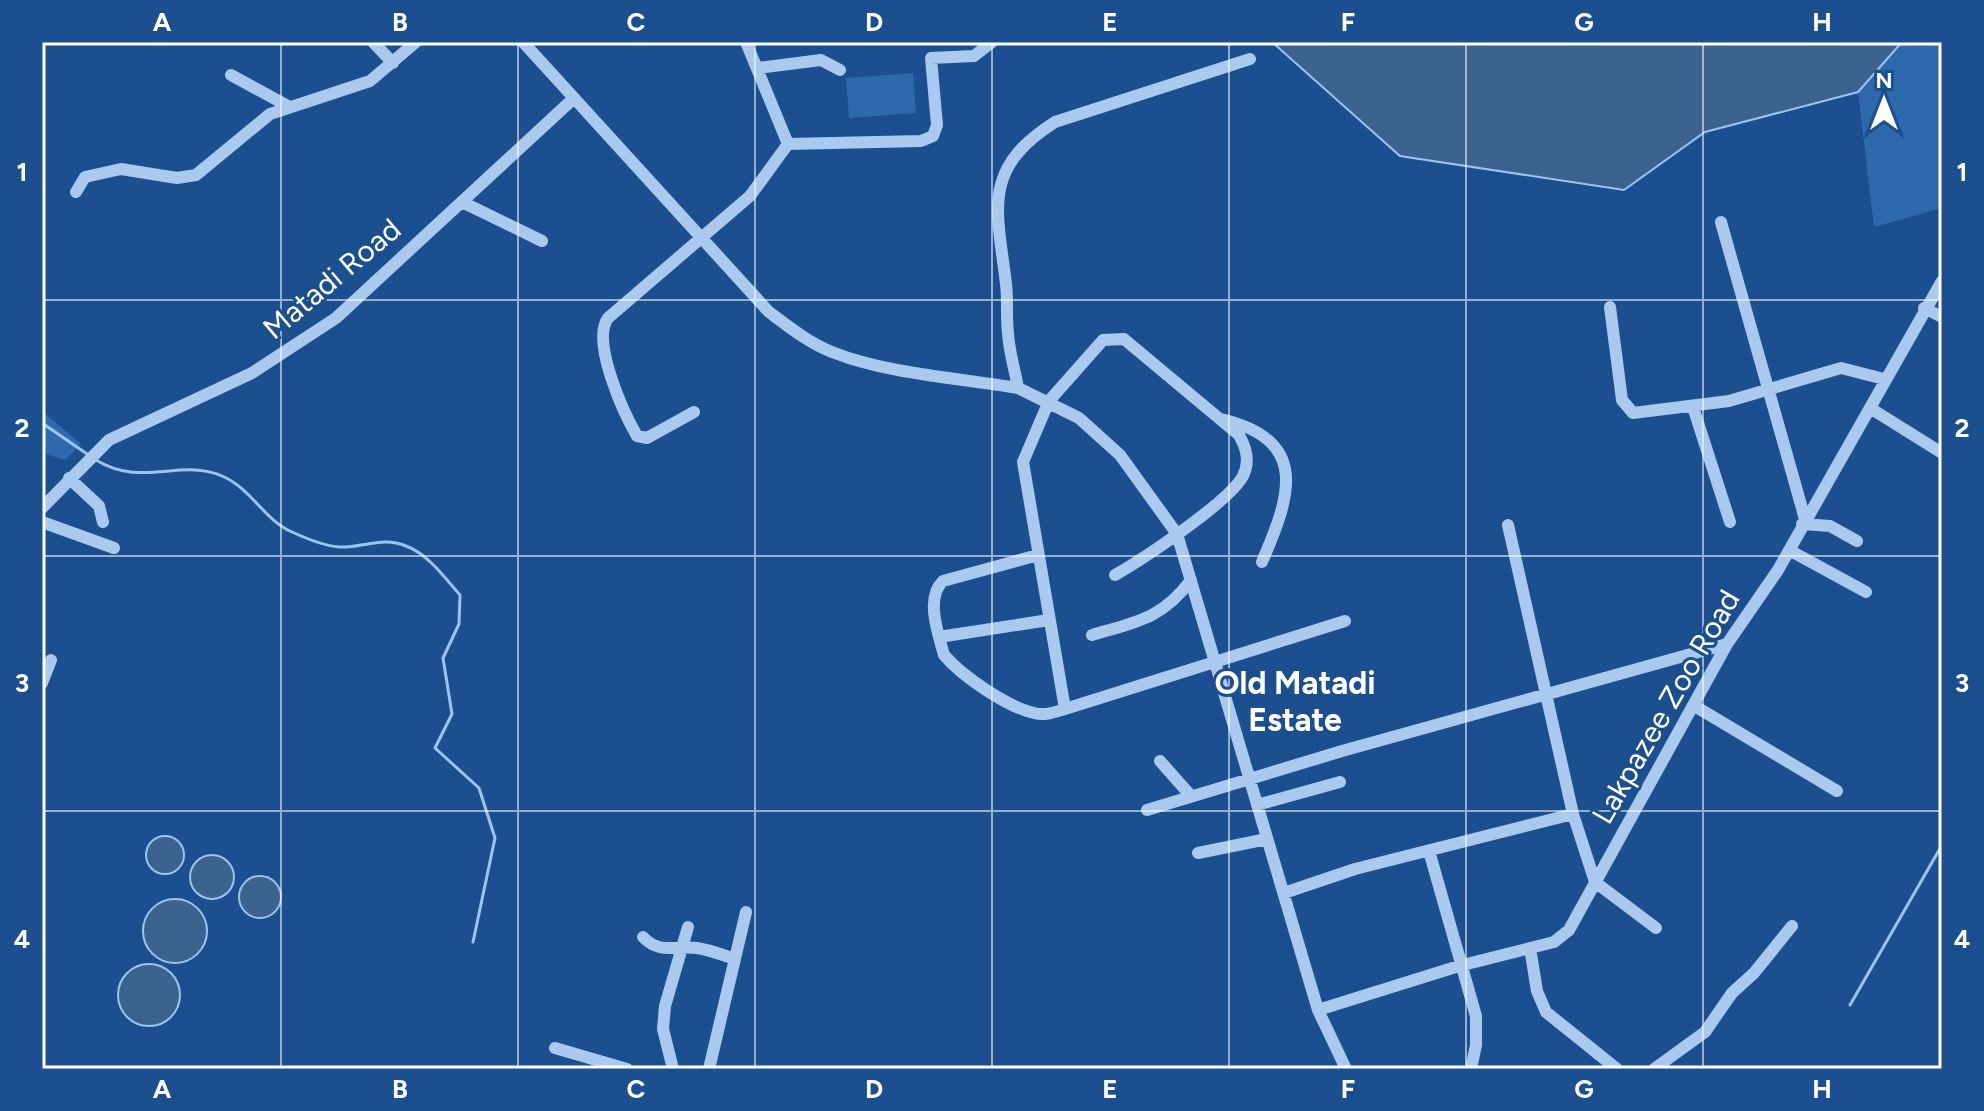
<svg xmlns="http://www.w3.org/2000/svg" width="1984" height="1111" font-family="Figtree,sans-serif">
<rect width="100%" height="100%" fill="#1b4f8f"/>
<path fill="#2e69ad" d="M1902,42H1942V208L1874,227L1858,92Z
M913,73L916,113L849,118L846,78Z
M42,411L81,444L65,460L42,453Z"/>
<path fill="#3c6290" stroke="#9cc4f0" stroke-width="2" d="M1272,42H1902L1858,92L1705,132L1624,190L1400,156Z
M146 855a19 19 0 1 1 38 0a19 19 0 1 1-38 0Z
M190 877a22 22 0 1 1 44 0a22 22 0 1 1-44 0Z
M239 897a21 21 0 1 1 42 0a21 21 0 1 1-42 0Z
M143 931a32 32 0 1 1 64 0a32 32 0 1 1-64 0Z
M118 995a31 31 0 1 1 62 0a31 31 0 1 1-62 0Z"/>
<g fill="none" stroke-linecap="round" stroke-linejoin="round">
<path stroke="#9cc4f0" stroke-width="3" d="M42,423L90,456
M96,460C141,488 182,458 222,476C252,489 263,519 292,532C305,538 326,546 339,547C363,548 382,536 406,546C428,554 445,578 460,595L459,624L443,658L452,714L435,748L479,788L495,838L473,942
M1850,1005L1942,845"/>
<path stroke="#a9c9ee" stroke-width="12" d="M373,42L393,63
M523,42L769,312C789,327 809,343 832,352C887,374 959,378 1018,388L1079,418L1120,455L1177,534L1318,1010L1346,1069
M746,42L788,144
M758,68L821,60L840,70
M231,75L288,106
M76,192L85,177L121,169L177,178L196,175L270,114L370,81L416,42
M462,202L542,241
M1721,222L1805,519
M1610,307L1622,400L1633,413L1729,401L1841,368L1884,379
M1924,308L1942,317
M1018,388C1015,370 1009,352 1008,333C1006,317 1008,300 1006,284C997,209 981,169 1055,122L1250,59
M1693,407L1730,522
M1870,408L1942,453
M694,412L647,438L637,436C623,412 591,341 608,318L750,196L788,144L921,141L933,136L937,125L931,58L974,56L992,42
M1221,419C1311,440 1290,497 1262,562
M69,478L99,506L103,522
M42,508L109,440L252,373L336,318L573,99
M42,522L114,548
M1802,524L1830,526L1857,541
M1508,525L1573,814
M1789,550L1866,592
M1038,555L943,581C925,598 938,633 944,655C962,676 1007,707 1034,713C1045,716 1055,712 1065,709L1023,462L1049,401L1103,340L1124,339L1239,435C1247,449 1250,462 1243,476C1229,502 1143,559 1115,575
M1092,635C1136,622 1162,619 1191,580
M939,637L1049,620
M42,683L51,660
M1693,705L1837,791
M1065,709L1345,621
M1160,761L1191,796
M1257,805L1340,782
M1147,810L1342,751L1727,644
M1429,851L1476,1016V1045L1471,1069
M1198,853L1267,839
M1284,893L1355,869L1573,814L1595,882L1656,928
M643,937C660,955 676,945 697,948C710,950 723,955 735,959
M1530,948L1537,991L1546,1012L1617,1069
M1318,1010L1459,966L1554,942L1569,930L1727,644L1778,570L1942,281
M555,1048L627,1069
M673,1069L663,1029L665,1006L688,927
M709,1069L746,912
M1654,1069L1705,1032L1732,993L1754,973L1792,926"/>
</g>
<path fill="none" stroke="#fff" stroke-width="2" stroke-opacity="0.55" d="M281,42V1069M518,42V1069M755,42V1069M992,42V1069M1229,42V1069M1466,42V1069M1703,42V1069M42,300H1942M42,556H1942M42,811H1942"/>
<g text-anchor="middle" stroke-width="6" stroke-linejoin="round" paint-order="stroke">
<g font-size="30" fill="#fff" stroke="#1b4f8f">
<text transform="translate(332 279) rotate(-40)" y="10">Matadi Road</text>
<text transform="translate(1666 707) rotate(-60)" y="10">Lakpazee Zoo Road</text>
</g>
<g font-size="32" font-weight="bold" fill="#fff" stroke="#1b4f8f">
<text x="1295" y="694">Old Matadi<tspan x="1295" dy="37">Estate</tspan></text>
</g>
</g>
<rect width="1984" height="1111" fill="none" stroke="#1b4f8f" stroke-width="88"/>
<g transform="translate(1884 100)" stroke="#1b4f8f" stroke-width="6" paint-order="stroke">
<path d="M0-6L14 30L0 20L-14 30Z" fill="#ffffff"/>
<text y="-12" font-size="22" font-weight="bold" text-anchor="middle" fill="#ffffff">N</text>
</g>
<rect x="44" y="44" width="1896" height="1023" fill="none" stroke="#fff" stroke-width="3"/>
<g font-size="26" text-anchor="middle" font-weight="bold" fill="#fff">
<text x="162" y="31">A</text>
<text x="400" y="31">B</text>
<text x="636" y="31">C</text>
<text x="874" y="31">D</text>
<text x="1110" y="31">E</text>
<text x="1348" y="31">F</text>
<text x="1584" y="31">G</text>
<text x="1822" y="31">H</text>
<text x="22" y="181">1</text>
<text x="1962" y="181">1</text>
<text x="22" y="437">2</text>
<text x="1962" y="437">2</text>
<text x="22" y="692">3</text>
<text x="1962" y="692">3</text>
<text x="22" y="948">4</text>
<text x="1962" y="948">4</text>
<text x="162" y="1098">A</text>
<text x="400" y="1098">B</text>
<text x="636" y="1098">C</text>
<text x="874" y="1098">D</text>
<text x="1110" y="1098">E</text>
<text x="1348" y="1098">F</text>
<text x="1584" y="1098">G</text>
<text x="1822" y="1098">H</text>
</g>
</svg>
